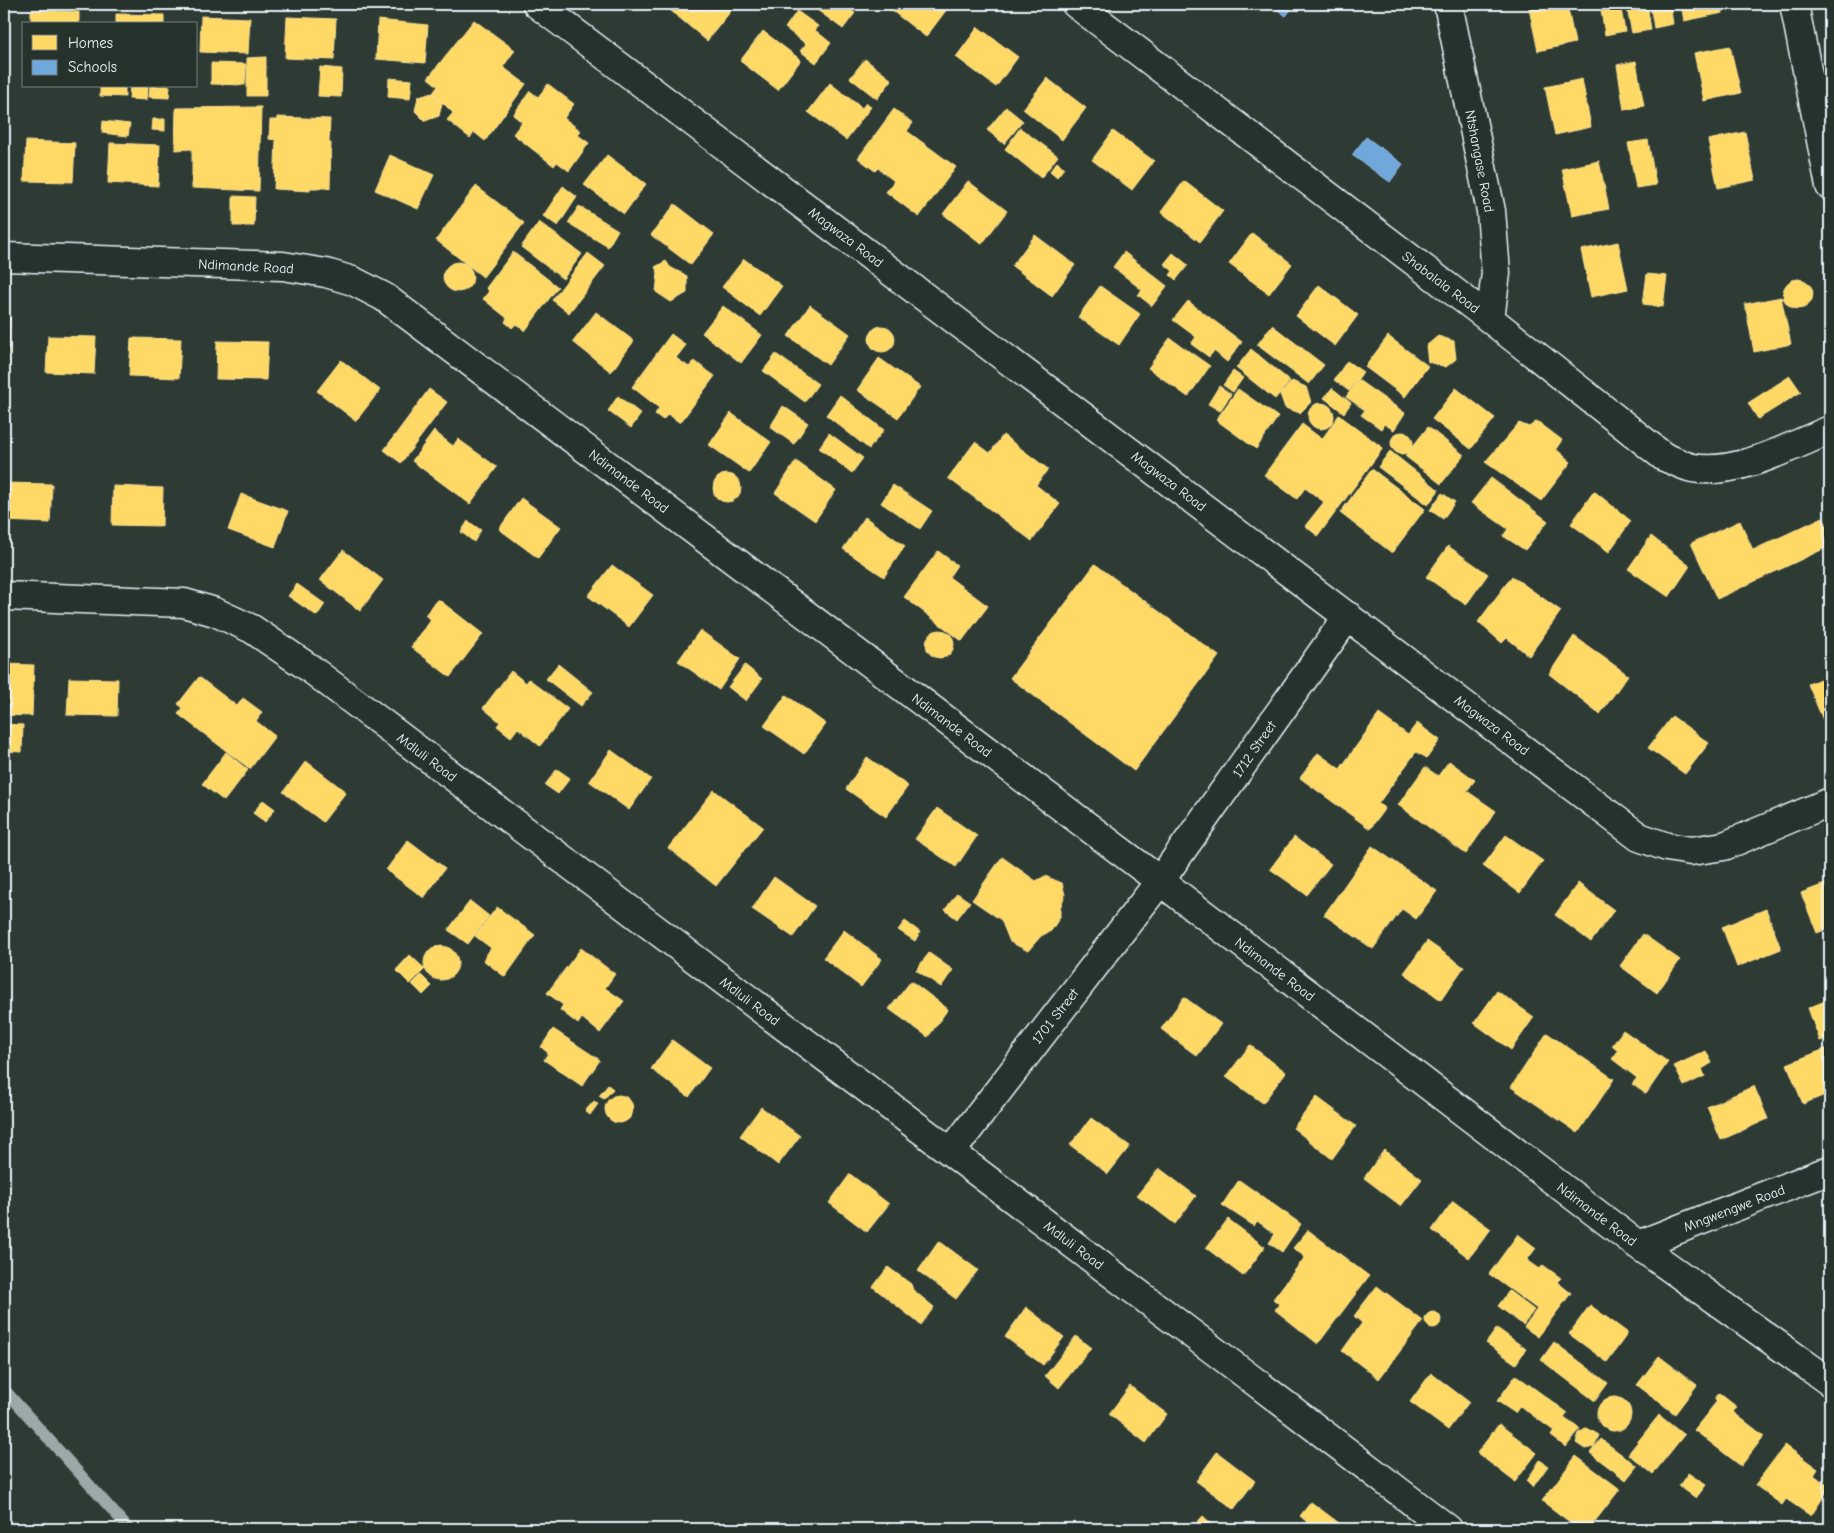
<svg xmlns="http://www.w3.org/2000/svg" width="1834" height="1533" font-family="'Comic Neue',sans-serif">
<rect width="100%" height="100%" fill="#2e3b35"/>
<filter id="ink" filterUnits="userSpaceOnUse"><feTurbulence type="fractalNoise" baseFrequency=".02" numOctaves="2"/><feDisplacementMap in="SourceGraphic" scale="10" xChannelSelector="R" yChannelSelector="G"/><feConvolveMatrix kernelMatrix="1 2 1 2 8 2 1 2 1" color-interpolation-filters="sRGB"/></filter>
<g filter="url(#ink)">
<path fill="#ffd966" stroke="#f8e092" d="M676,4H729L734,7L707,41L670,10Z
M809,4H843L855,13L843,29Z
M889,4H949L950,5L926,37L887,7Z
M1528,4H1567L1575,43L1538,51Z
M1600,4H1620L1625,31L1605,35Z
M1626,4H1647L1651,30L1632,33Z
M1650,4H1670L1673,24L1654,28Z
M1681,4H1722L1723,13L1684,21Z
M31,10L79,12V24H31Z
M797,11L818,26L815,30L831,43L816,63L800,51L806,44L785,28Z
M116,14L164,15V24H116Z
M201,16L250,18L248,54L200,52Z
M287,17L336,19L334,60L285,58Z
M378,20L428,25L425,63L376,59Z
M474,20L515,50L503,67L526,84L485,141L474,132L470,138L447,120L453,113L433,93L438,86L428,78Z
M978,27L1018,57L996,87L956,57Z
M763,31L801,60L778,90L740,61Z
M1730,46L1741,93L1704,101L1694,53Z
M266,57V96H247V58Z
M865,59L892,80L877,99L850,78Z
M1636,61L1644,106L1624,110L1617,65Z
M211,63L246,64L245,85L211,84Z
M320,67L342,69L341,97L318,96Z
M389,78L412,80L410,99L388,97Z
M1047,78L1086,108L1062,140L1023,109Z
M1582,79L1591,127L1555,135L1545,87Z
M830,83L862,108L866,103L871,107L846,140L808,112Z
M548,84L574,104L564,118L581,131L578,135L589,143L569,171L557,162L554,166L513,134L522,122L513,115L530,91L538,97Z
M100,86H125V97L100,96Z
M130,86H148L147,100L129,99Z
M150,86H170L169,98L149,97Z
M432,93L442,103L439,116L425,121L415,111L418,97Z
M261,107L259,191L192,188V149L175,150L176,108Z
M1006,107L1023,121L1004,144L987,130Z
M894,109L913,123L907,131L956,167L919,217L886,192L894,181L878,168L875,171L858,158Z
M277,117L330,119L329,143H331L330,188H310V191L274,189L276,140L269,139L270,120H277Z
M153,119H165V131L152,130Z
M103,121L130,124L128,136L102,133Z
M1020,128L1058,156L1041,178L1005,149Z
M1113,131L1154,161L1132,190L1092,160Z
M1745,132L1755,180L1718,188L1708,140Z
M1648,140L1656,185L1636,188L1628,143Z
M26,141L75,143L73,182L24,181Z
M110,143L160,145L158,186L108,183Z
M390,155L434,175L418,209L375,190Z
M607,155L646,184L624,214L584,185Z
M1599,161L1609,209L1572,216L1562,169Z
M1057,162L1064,168L1057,177L1050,171Z
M968,181L1007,211L982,244L943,214Z
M1184,181L1223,211L1200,242L1161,212Z
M476,186L524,223L483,277L436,240Z
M563,186L577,197L558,226L543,216Z
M233,196L255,197L254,226H233Z
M675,204L714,234L691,265L651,235Z
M579,206L618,230L608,247L568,223Z
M539,222L582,254L563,279L521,247Z
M1252,233L1292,264L1269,294L1229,264Z
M1035,235L1075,265L1052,296L1012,266Z
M1618,242L1628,289L1591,297L1581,250Z
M513,252L558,287L525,331L516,324L512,328L505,322L507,318L483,299L489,291L486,288Z
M1124,252L1167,286L1152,306L1138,295L1142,290L1113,267Z
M588,253L605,266L569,313L552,300Z
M1173,253L1188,265L1176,280L1170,275L1173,271L1164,264Z
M744,259L782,286L760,316L722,287Z
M666,261L670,267L687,276V293L671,302L656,292L658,273L655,267Z
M443 277a15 15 0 1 1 30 0a15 15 0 1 1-30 0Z
M1647,274L1667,276L1663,307L1643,304Z
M1783 294a15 15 0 1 1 30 0a15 15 0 1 1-30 0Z
M1319,285L1358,315L1335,346L1296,316Z
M1100,286L1140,314L1119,345L1078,317Z
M1781,297L1791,344L1754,352L1745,304Z
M1188,301L1242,342L1227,362L1214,351L1209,357L1191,344L1196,337L1173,320Z
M810,305L850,334L828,365L788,336Z
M723,306L762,335L741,363L702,333Z
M596,312L634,341L611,372L573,342Z
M4,318H10L8,374H4Z
M1272,325L1324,365L1309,384L1257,345Z
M869 339a13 13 0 1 1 26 0a13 13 0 1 1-26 0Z
M671,334L686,345L676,358L689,367L694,361L715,376L680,423L668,414L663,420L655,414L659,408L632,387Z
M48,336L96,337L94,374L46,372Z
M1388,336L1428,366L1405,397L1365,367Z
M1438,336L1454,341L1456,359L1446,367L1428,362L1426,346Z
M131,338L181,339L179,378L129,376Z
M1170,338L1210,366L1188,397L1148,368Z
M217,341L268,342L266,380L216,379Z
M1251,349L1290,381L1275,399L1236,368Z
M776,354L818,384L805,402L763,371Z
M879,358L920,387L898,418L857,390Z
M341,360L380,390L356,421L317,391Z
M1347,361L1363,372L1349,391L1334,380Z
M1233,371L1243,378L1233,392L1223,385Z
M1790,376L1801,392L1758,419L1748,403Z
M1358,380L1405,413L1394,430L1384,424L1381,429L1361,415L1365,410L1346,397Z
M1292,381L1306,387L1311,402L1300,413L1285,408L1280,394Z
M1219,386L1231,394L1220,411L1208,404Z
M1332,388L1351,403L1344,413L1324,398Z
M1456,388L1495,418L1471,449L1432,419Z
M429,389L447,402L401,463L384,450Z
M1238,389L1278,417L1256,449L1216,420Z
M840,395L884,430L869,449L826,415Z
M618,396L641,414L631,428L608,411Z
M1308 416a13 13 0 1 1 26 0a13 13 0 1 1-26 0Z
M783,406L808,423L794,444L770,427Z
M731,413L771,442L749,473L709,445Z
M1339,415L1383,448L1318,536L1305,526L1324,502L1305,488L1297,499L1264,475L1302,424L1322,439Z
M1537,421L1562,440L1556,449L1571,462L1541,501L1485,462L1519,423L1529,427Z
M1428,427L1464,455L1441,484L1405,456Z
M434,431L453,446L458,439L497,467L470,504L412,461Z
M1391 443a11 11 0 1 1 22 0a11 11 0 1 1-22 0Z
M829,433L863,458L852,473L819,448Z
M1003,435L1048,469L1036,485L1060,504L1032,541L948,478L975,442L990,453Z
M1390,451L1439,490L1428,505L1378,467Z
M796,461L836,490L815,521L775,493Z
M1372,469L1425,509L1392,553L1340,513Z
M713 488a14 14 0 1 1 28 0a14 14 0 1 1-28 0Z
M1491,478L1548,521L1525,550L1503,536L1508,529L1471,503Z
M4,483L52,484L50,523L4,521Z
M893,485L932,511L920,529L881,503Z
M113,486L163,488L162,526L112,525Z
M1594,491L1631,521L1609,552L1571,524Z
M1442,493L1455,502L1443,519L1430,510Z
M241,494L288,511L275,547L228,530Z
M521,498L561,527L538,558L499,529Z
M865,517L905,546L884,577L843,549Z
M1823,517L1830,533V546L1717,599L1691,543L1740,521L1753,550Z
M468,521L481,530L474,542L461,532Z
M1651,536L1690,566L1669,597L1628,569Z
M1448,546L1488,574L1466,605L1426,577Z
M343,550L383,580L360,611L320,580Z
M938,551L957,565L949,577L988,606L962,641L904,597Z
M1095,564L1219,656L1134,771L1010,678Z
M612,565L653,595L629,627L588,596Z
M1512,576L1561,611L1529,656L1507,638L1502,643L1478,622Z
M297,584L325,604L317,616L288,596Z
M438,599L483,634L450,677L411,647L431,620L425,615Z
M926 644a14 14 0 1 1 28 0a14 14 0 1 1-28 0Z
M700,630L740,659L719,690L678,661Z
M1574,636L1628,675L1600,714L1549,674Z
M4,664L34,665L32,716L4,715Z
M558,664L593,692L581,706L546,679Z
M745,665L762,679L746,701L728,687Z
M511,671L526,683L529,679L568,709L540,746L518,728L511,737L497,726L500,722L483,708Z
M1830,675V717L1823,720L1808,684Z
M199,677L237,706L243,698L262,712L256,721L275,736L250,769L178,714L183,708L178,704Z
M69,678L118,679L117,716L67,715Z
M786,695L826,724L804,754L764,726Z
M1379,714L1408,735L1417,723L1440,740L1427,758L1416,752L1378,804L1385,808L1370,829L1300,778L1318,753L1340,769Z
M1672,716L1709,743L1685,774L1648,748Z
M4,724L23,725L22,752L4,751Z
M611,750L651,779L629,810L589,781Z
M226,752L248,770L224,801L202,784Z
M867,757L908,786L886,817L846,789Z
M306,761L346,792L323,822L283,792Z
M1449,761L1475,780L1467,791L1496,811L1466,854L1398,805L1425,767L1438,776Z
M557,769L570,778L558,794L545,785Z
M714,790L763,827L716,886L668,848Z
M263,800L275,809L265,822L253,813Z
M937,808L977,836L956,867L915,839Z
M1506,835L1543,861L1520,893L1483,866Z
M1294,837L1331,864L1307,895L1270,869Z
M408,840L445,868L424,898L386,870Z
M1372,846L1437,891L1416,919L1402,909L1373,949L1324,915Z
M1002,857L1036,881L1045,876L1062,883L1065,895L1060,908V917L1051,931L1041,936L1028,951L1010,942L1001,920L972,900Z
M774,877L815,906L793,937L752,909Z
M1830,882V928L1817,933L1801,893Z
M1578,883L1614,910L1591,942L1555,915Z
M957,893L970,902L957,919L945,910Z
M470,901L489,916L468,944L448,930Z
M497,907L535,935L505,977L483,960L491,948L475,936Z
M1766,909L1781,949L1737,967L1722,927Z
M905,921L920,932L915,941L898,930Z
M844,930L882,959L861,987L823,958Z
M1643,934L1680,960L1657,993L1620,966Z
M1427,941L1464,967L1441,1000L1404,973Z
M424 963a17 17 0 1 1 34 0a17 17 0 1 1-34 0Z
M581,948L615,974L605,988L624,1001L600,1033L582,1018L578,1024L560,1010L563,1005L547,993Z
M929,953L953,970L941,987L916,970Z
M410,955L425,969L410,984L396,970Z
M421,975L432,986L423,995L412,984Z
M911,981L948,1009L928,1037L889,1009Z
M1497,991L1534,1017L1511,1050L1474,1023Z
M1184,997L1221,1024L1197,1056L1161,1029Z
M1825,1001L1830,1014V1037L1820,1041L1808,1008Z
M553,1029L600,1060L582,1086L544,1060L548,1053L541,1047Z
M1623,1030L1668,1062L1646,1094L1632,1084L1637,1078L1612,1059L1618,1051L1612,1046Z
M1547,1033L1614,1079L1578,1133L1511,1087Z
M672,1040L710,1068L689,1097L651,1069Z
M1250,1045L1286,1072L1263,1103L1226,1077Z
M1830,1047V1093L1803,1104L1787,1064Z
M1706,1051L1712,1063L1702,1069L1705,1076L1684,1086L1674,1066Z
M608,1085L613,1089L604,1099L599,1096Z
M1754,1086L1768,1119L1721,1140L1707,1107Z
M605 1109a14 14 0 1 1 28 0a14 14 0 1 1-28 0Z
M1317,1097L1356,1126L1332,1159L1293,1128Z
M594,1101L598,1104L590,1115L585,1111Z
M761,1107L800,1136L778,1165L740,1136Z
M1091,1118L1130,1146L1108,1174L1070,1145Z
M1384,1150L1422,1179L1401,1206L1364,1178Z
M1159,1168L1196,1196L1175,1224L1137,1195Z
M850,1174L889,1204L867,1232L829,1203Z
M1239,1180L1301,1224L1282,1252L1269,1243L1275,1234L1257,1221L1254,1226L1222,1205Z
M1453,1201L1491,1229L1469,1258L1432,1230Z
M1228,1219L1265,1247L1243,1276L1206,1248Z
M1308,1230L1369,1276L1318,1344L1275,1310L1279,1304L1273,1299L1305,1257L1293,1248Z
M1518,1234L1536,1248L1527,1260L1540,1269L1543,1265L1561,1278L1557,1282L1571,1293L1538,1337L1524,1327L1537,1309L1489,1274Z
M939,1241L978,1270L956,1299L918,1271Z
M1830,1260V1279L1823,1264Z
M888,1267L911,1284L913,1290L934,1307L921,1325L873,1287Z
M1377,1286L1423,1321L1379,1379L1342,1351L1362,1323L1354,1316Z
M1509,1291L1534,1310L1523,1325L1498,1306Z
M1590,1305L1628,1333L1607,1362L1569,1334Z
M1026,1307L1064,1337L1043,1365L1005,1337Z
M1425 1320a8 8 0 1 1 16 0a8 8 0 1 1-16 0Z
M1497,1328L1526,1349L1516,1364L1486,1343Z
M1076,1336L1091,1348L1059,1388L1045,1376Z
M1554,1342L1608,1383L1595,1401L1541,1360Z
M1659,1356L1697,1385L1675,1414L1637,1385Z
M1431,1373L1469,1402L1448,1430L1410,1402Z
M1516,1375L1568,1413L1564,1418L1580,1429L1566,1447L1551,1436L1554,1431L1520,1406L1515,1413L1497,1401Z
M1130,1386L1167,1414L1146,1443L1109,1414Z
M1719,1393L1737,1407L1733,1412L1764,1436L1741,1466L1694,1430L1717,1401L1715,1399Z
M1597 1414a17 17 0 1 1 34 0a17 17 0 1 1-34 0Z
M1659,1415L1684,1435L1653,1474L1628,1454Z
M1499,1424L1537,1453L1515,1482L1477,1453Z
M1587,1428L1599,1435L1594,1447L1585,1449L1576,1443L1579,1433Z
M1601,1439L1637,1466L1626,1480L1590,1453Z
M1785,1445L1818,1469L1814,1475L1830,1487L1811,1516L1786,1499L1782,1505L1755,1485Z
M1217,1452L1255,1481L1234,1509L1196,1481Z
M1576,1456L1620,1489L1589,1529H1579L1542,1501Z
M1540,1460L1548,1466L1533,1487L1527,1481Z
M1688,1473L1706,1485L1696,1498L1679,1486Z
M1311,1502L1347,1529H1301L1307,1522L1300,1516Z
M1203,1516L1217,1529H1191Z"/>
<path fill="#6fa8dc" stroke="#93bee4" d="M1270,4H1295L1286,16Z
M1366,137L1403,164L1390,182L1352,155Z"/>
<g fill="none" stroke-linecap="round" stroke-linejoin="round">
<path stroke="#9da8a9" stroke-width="11" d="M4,1389L129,1529"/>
<defs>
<path id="minor" d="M537,4L1639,837L1667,847L1691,851L1724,846L1830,802
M1076,4L1490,319L1664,457C1673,460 1683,466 1693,468C1736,476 1791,446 1830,430
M1448,4L1491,211L1496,273L1490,319
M1794,4L1830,186
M4,257L283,266L326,273L353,281L384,297L1160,881L1638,1245L1830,1382
M4,596L184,603L215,612L252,629L308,667L1245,1374L1448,1529
M951,1152L1160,881L1348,616
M1638,1245L1830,1170"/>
</defs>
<use href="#minor" stroke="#e8f1f8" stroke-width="31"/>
<use href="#minor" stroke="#26332d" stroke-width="28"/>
</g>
</g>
<g text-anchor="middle" stroke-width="5" stroke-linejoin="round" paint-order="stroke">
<g font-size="14" fill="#e8f1f8" stroke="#26332d">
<text transform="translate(1480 161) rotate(79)" y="5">Ntshangase Road</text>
<text transform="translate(846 237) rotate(37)" y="5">Magwaza Road</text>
<text transform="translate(246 266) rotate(3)" y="5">Ndimande Road</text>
<text transform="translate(1441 282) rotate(37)" y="5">Shabalala Road</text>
<text transform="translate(629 481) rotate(37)" y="5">Ndimande Road</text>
<text transform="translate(1169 481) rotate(37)" y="5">Magwaza Road</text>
<text transform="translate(952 725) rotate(37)" y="5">Ndimande Road</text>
<text transform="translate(1492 725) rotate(37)" y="5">Magwaza Road</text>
<text transform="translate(1254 749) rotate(-55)" y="5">1712 Street</text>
<text transform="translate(427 757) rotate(37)" y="5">Mdluli Road</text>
<text transform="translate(1275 969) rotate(37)" y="5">Ndimande Road</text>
<text transform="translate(750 1001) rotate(37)" y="5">Mdluli Road</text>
<text transform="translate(1055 1016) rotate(-52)" y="5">1701 Street</text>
<text transform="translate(1734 1208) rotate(-21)" y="5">Mngwengwe Road</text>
<text transform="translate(1597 1214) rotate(37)" y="5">Ndimande Road</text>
<text transform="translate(1074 1245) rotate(37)" y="5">Mdluli Road</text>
</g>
</g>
<rect width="1834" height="1533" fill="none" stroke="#26332d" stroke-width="20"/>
<rect x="10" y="10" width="1814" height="1513" fill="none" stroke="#e8f1f8" stroke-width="2" filter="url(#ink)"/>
<rect x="22" y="22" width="175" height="65" fill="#26332d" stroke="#747f7e"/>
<rect x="32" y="35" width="25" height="15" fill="#ffd966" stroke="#747f7e"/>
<text x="68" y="48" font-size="15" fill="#e8f1f8">Homes</text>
<rect x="32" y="60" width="25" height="15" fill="#6fa8dc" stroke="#747f7e"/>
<text x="68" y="72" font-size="15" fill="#e8f1f8">Schools</text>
</svg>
